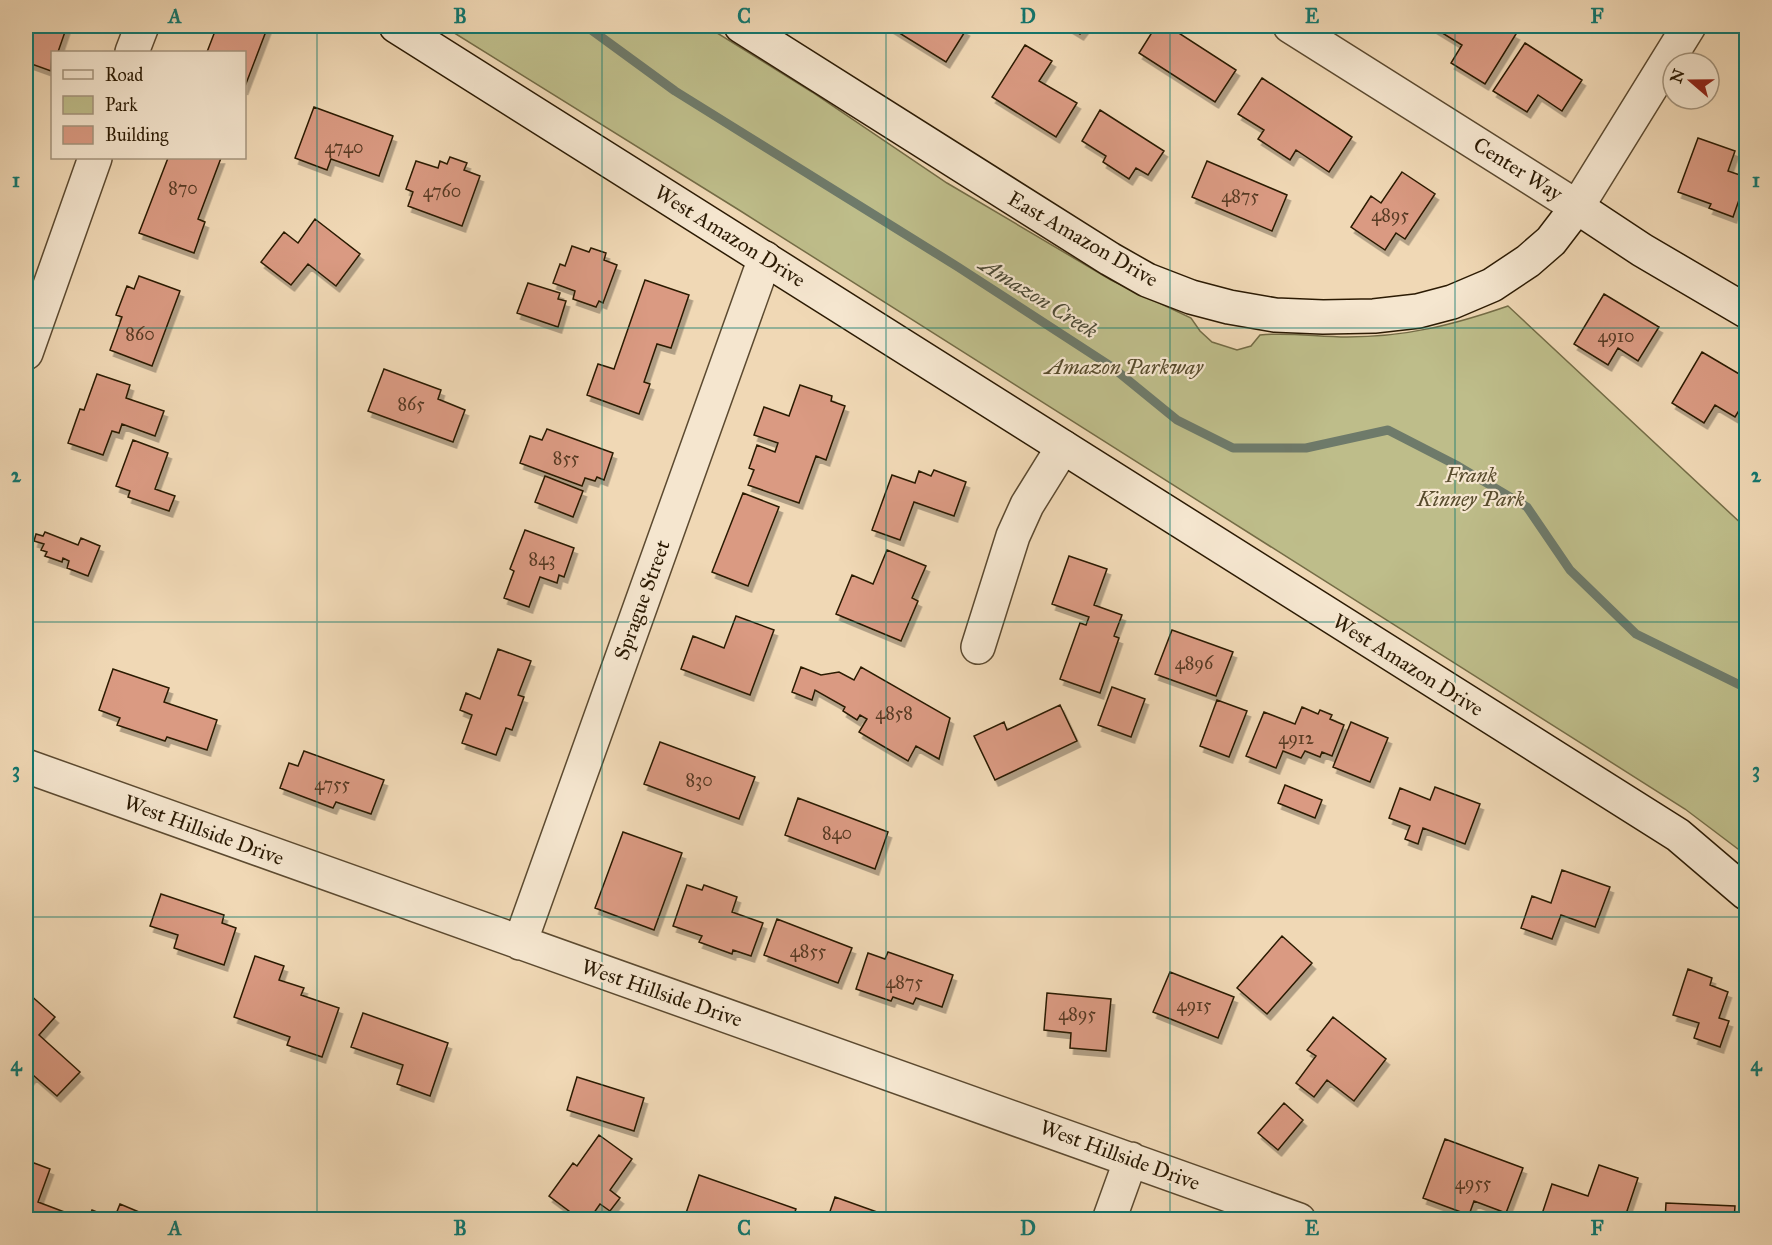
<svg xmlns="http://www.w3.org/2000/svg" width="1772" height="1245" font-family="'IM FELL Great Primer',serif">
<defs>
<filter id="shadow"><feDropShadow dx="3.5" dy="6" stdDeviation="0" flood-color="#0004"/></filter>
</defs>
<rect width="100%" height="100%" fill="#f0d8b5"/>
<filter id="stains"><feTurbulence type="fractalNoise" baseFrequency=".00333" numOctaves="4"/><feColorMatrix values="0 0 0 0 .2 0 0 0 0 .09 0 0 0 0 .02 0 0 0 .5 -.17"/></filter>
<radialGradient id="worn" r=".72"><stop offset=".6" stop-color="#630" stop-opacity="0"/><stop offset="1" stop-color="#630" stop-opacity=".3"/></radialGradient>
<path fill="#bebd8a" stroke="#746c46" stroke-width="1.5" d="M443,26H706L812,92L947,183L1111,280L1191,318L1200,331L1212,342L1237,350L1251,346L1260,335C1289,332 1318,337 1347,337C1406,337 1453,325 1508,306L1746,528V855L1685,809L739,210Z"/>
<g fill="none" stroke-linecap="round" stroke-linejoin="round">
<path stroke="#6e7a6a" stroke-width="9" d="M586,26L675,91L958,267L1112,367L1177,420L1233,448H1306L1388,430L1458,466L1527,507L1570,570L1636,634L1746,688"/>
</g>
<path fill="#da9a82" stroke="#2b1a03" stroke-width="1.5" filter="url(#shadow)" d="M26,26H67L58,52H52L51,71L26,62Z
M217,26H268L244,89V52H207Z
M888,26H958L966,30L946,62Z
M1067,26H1086L1080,34Z
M1156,26H1168L1236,70L1215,102L1139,53Z
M1435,26H1502L1516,34L1485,84L1451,63L1462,45L1434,28Z
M1525,43L1582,80L1562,111L1538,95L1527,112L1493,91Z
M1025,45L1052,61L1039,81L1077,103L1056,137L992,97Z
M1262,78L1352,137L1329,172L1296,150L1290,160L1258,139L1264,130L1238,114Z
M314,107L393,136L379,176L331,159L327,170L295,158Z
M1100,110L1164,151L1148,175L1136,168L1129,179L1103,162L1106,156L1082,141Z
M1698,138L1735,151L1728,171L1746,177V180L1733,217L1709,208L1711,204L1678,192Z
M450,157L467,163L464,170L480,176L462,226L408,206L413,192L406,189L416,161L438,168L440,161L447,164Z
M168,158H221L198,219L205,222L194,253L139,233Z
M1207,161L1287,195L1272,231L1192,197Z
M1402,172L1435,194L1405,239L1396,233L1385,250L1351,227L1371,196L1381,203Z
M315,219L360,254L336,286L308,264L291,285L261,262L284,232L298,243Z
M572,246L589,252L591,248L606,253L604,260L617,265L603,303L599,301L596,307L573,299L575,291L553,283L560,264L565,266Z
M139,276L180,291L152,366L110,350L122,317L116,315L127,286L134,289Z
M645,280L689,295L671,348L657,344L644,382L650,384L639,414L587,395L598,364L614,369Z
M528,283L560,293L558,299L566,301L558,327L517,313Z
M1604,294L1659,327L1638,361L1618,348L1608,365L1574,344Z
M1702,352L1746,378V399L1735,417L1715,405L1704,423L1672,403Z
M384,369L441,390L438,399L465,410L453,442L368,411Z
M97,374L130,385L126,398L164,411L155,436L122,424L119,433L112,431L103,455L68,443L80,409L84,410Z
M800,385L832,396L831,401L845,406L826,460L816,456L799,503L748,485L754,470L749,468L757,445L775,452L778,443L754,435L764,407L789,416Z
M547,429L613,453L604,480L597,477L595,481L585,478L582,486L520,463L530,436L542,440Z
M133,440L168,453L155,489L175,496L169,511L128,497L130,491L116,486Z
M934,470L966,482L954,516L914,502L900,540L872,530L892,475L915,483L919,471L931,476Z
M545,476L583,491L573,517L535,502Z
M743,493L779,507L748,586L712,572Z
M525,530L574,548L564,577L559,575L557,583L540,577L529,607L504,598L514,571L510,569Z
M45,532L78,545L81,538L100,546L88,576L67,568L69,561L63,558L62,562L45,556L47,552L41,550L44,544L34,541L36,534L43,536Z
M887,550L926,566L912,598L918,601L901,641L836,614L852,575L873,584Z
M1069,556L1107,569L1094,605L1122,615L1114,636L1119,638L1100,693L1060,679L1080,623L1086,625L1089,617L1052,604Z
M736,616L774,630L750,695L681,669L693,636L724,648Z
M1172,630L1233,652L1216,696L1155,674Z
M498,649L531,661L518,695L524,697L512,730L506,728L496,755L462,743L472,715L460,710L466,693L480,699Z
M801,667L821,675L839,672L854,680L861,667L950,718L939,759L916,746L908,761L859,732L867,719L860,715L857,720L843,711L845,707L815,690L812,700L792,692Z
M113,669L169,688L164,702L217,720L207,750L167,737L165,741L117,725L120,718L99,710Z
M1112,687L1145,699L1131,737L1098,725Z
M1217,700L1247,711L1229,757L1200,746Z
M1060,705L1077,741L995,780L974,736L1004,722L1007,730Z
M1302,707L1318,714L1320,710L1332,715L1330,719L1344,725L1332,756L1322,752L1320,757L1305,751L1301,758L1283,751L1276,768L1246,756L1264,712L1295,724Z
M1351,722L1388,738L1370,782L1333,767Z
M660,742L755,777L739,819L644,784Z
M304,751L384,780L371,814L336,802L333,808L280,788L289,763L298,766Z
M1285,785L1322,800L1315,818L1278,803Z
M1435,787L1480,804L1465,844L1423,828L1418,844L1405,839L1410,826L1389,818L1400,788L1430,800Z
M798,798L888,832L875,869L785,835Z
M623,832L682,853L654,930L595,908Z
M1562,870L1610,887L1595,927L1561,915L1552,939L1521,928L1532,896L1551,903Z
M687,885L702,890L704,885L737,897L732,912L763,923L751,956L733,950L732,954L699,942L702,936L673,926Z
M161,894L224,915L222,923L236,928L224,965L174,948L178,935L150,926Z
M777,919L852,948L838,983L764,955Z
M1282,936L1312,963L1267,1014L1237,988Z
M888,952L953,975L942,1007L916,998L913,1004L893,997L891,1001L856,989L868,953L885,959Z
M255,956L284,966L279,980L304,988L301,995L339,1008L322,1057L287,1045L290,1037L234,1017Z
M1688,969L1712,978L1710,985L1728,992L1719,1018L1729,1021L1720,1047L1694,1038L1699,1023L1673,1015Z
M1170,972L1234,997L1218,1038L1153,1012Z
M28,993L55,1017L39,1035L80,1072L57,1096L33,1075L26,1084V996Z
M1047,993L1111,999L1106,1051L1070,1048L1071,1033L1044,1030Z
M363,1013L448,1043L430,1096L397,1084L403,1065L351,1047Z
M1333,1017L1386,1059L1354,1101L1327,1080L1314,1097L1296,1083L1316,1056L1307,1050Z
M577,1077L644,1098L634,1131L567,1110Z
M1284,1103L1303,1120L1278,1150L1258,1133Z
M599,1135L632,1159L610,1190L620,1198L610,1211L600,1204L589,1220H581L549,1196L573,1163L577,1166Z
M1445,1139L1523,1168L1506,1213L1474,1201L1469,1215L1423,1198Z
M26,1160L50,1169L38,1202L75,1216L74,1220H26Z
M1599,1165L1638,1178L1624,1220H1540L1552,1184L1588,1196Z
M699,1175L796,1209L792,1220L684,1219Z
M835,1197L877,1212L875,1220H827Z
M1666,1203L1735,1206L1734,1220H1665Z
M120,1204L158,1220H88L92,1210L114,1219Z"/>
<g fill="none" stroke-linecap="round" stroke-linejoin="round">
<defs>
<path id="street" d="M1290,26L1577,207L1689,26
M132,52L142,26
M26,353L95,158
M978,647L1013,536L1027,505L1063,447
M26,766L1299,1220
M520,943L765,258
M1109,1220L1131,1159"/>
<path id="secondary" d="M396,26L1678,835L1746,893
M741,26L1110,259L1147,280L1191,297L1229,307L1275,315L1323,317L1374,316L1418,311L1452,302L1492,285L1528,261L1551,241L1577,207L1642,250L1746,311"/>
</defs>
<use href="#street" stroke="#5c4a30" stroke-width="36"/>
<use href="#secondary" stroke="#2b1a03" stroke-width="36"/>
<use href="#street" stroke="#f5e6cf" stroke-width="33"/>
<use href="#secondary" stroke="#f5e6cf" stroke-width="33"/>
</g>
<path fill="none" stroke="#0f766e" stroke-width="1.5" stroke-opacity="0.55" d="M317,26V1220M602,26V1220M886,26V1220M1170,26V1220M1455,26V1220M26,328H1746M26,622H1746M26,917H1746"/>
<g text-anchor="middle" stroke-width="4.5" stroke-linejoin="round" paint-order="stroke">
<g font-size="18" fill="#573a23">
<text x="344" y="153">4740</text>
<text x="183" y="194">870</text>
<text x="442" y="197">4760</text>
<text x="1240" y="202">4875</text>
<text x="1390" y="221">4895</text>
<text x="140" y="340">860</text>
<text x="1616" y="342">4910</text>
<text x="411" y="410">865</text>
<text x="566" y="464">855</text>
<text x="542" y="565">843</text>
<text x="1194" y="669">4896</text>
<text x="894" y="719">4858</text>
<text x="1296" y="744">4912</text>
<text x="699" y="786">830</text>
<text x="332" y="790">4755</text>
<text x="837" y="839">840</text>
<text x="808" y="957">4855</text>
<text x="904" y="988">4875</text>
<text x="1194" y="1011">4915</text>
<text x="1077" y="1020">4895</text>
<text x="1473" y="1189">4955</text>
</g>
<g font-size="21" fill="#2b1a03" stroke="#f5e6cf">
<text transform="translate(1518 169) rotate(32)" y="7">Center Way</text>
<text transform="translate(730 236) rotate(32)" y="7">West Amazon Drive</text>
<text transform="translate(1083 239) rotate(30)" y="7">East Amazon Drive</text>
<text transform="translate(642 600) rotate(-70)" y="7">Sprague Street</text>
<text transform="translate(1408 665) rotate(32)" y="7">West Amazon Drive</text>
<text transform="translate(204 830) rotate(20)" y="7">West Hillside Drive</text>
<text transform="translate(662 993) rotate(19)" y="7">West Hillside Drive</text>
<text transform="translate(1120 1155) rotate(20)" y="7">West Hillside Drive</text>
</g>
<g font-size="21" font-style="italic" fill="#574b2c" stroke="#f5e6cf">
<text x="1124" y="374">Amazon Parkway</text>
<text x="1471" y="482">Frank<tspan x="1471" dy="24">Kinney Park</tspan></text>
</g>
<g font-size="22" font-style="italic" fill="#4c4a36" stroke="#f5e6cf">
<text transform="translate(1039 297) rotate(32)" y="8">Amazon Creek</text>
</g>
</g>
<rect width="1772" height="1245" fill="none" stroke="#f0d8b5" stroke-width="66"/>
<rect x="51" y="51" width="195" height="108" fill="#f5e6cf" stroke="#a4947d" stroke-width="1.5"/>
<rect x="63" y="70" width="30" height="9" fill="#f5e6cf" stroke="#a4947d" stroke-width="1.5"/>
<text x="105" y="81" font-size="18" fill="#2b1a03">Road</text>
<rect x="63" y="96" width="30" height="18" fill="#bebd8a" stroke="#a4947d" stroke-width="1.5"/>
<text x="105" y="111" font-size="18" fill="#2b1a03">Park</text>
<rect x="63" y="126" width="30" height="18" fill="#da9a82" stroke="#a4947d" stroke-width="1.5"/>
<text x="105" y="141" font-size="18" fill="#2b1a03">Building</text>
<g transform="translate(1691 81) rotate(290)"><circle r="28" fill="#f5e6cf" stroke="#a4947d" stroke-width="1.5"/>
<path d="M0-4.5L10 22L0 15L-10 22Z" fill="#8f2418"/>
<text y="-9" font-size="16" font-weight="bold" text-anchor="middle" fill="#2b1a03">N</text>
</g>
<rect x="33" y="33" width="1706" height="1179" fill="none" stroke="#0f766e" stroke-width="2"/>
<g font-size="20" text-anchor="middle" font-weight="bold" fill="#0f766e">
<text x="175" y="23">A</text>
<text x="460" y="23">B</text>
<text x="744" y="23">C</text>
<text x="1028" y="23">D</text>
<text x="1312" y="23">E</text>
<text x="1597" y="23">F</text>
<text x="16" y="187">1</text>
<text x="1756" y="187">1</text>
<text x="16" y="482">2</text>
<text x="1756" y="482">2</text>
<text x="16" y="777">3</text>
<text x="1756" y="777">3</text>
<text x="16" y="1071">4</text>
<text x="1756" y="1071">4</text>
<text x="175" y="1235">A</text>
<text x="460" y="1235">B</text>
<text x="744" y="1235">C</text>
<text x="1028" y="1235">D</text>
<text x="1312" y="1235">E</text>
<text x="1597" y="1235">F</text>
</g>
<rect width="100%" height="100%" filter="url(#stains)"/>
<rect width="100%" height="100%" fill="url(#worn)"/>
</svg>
